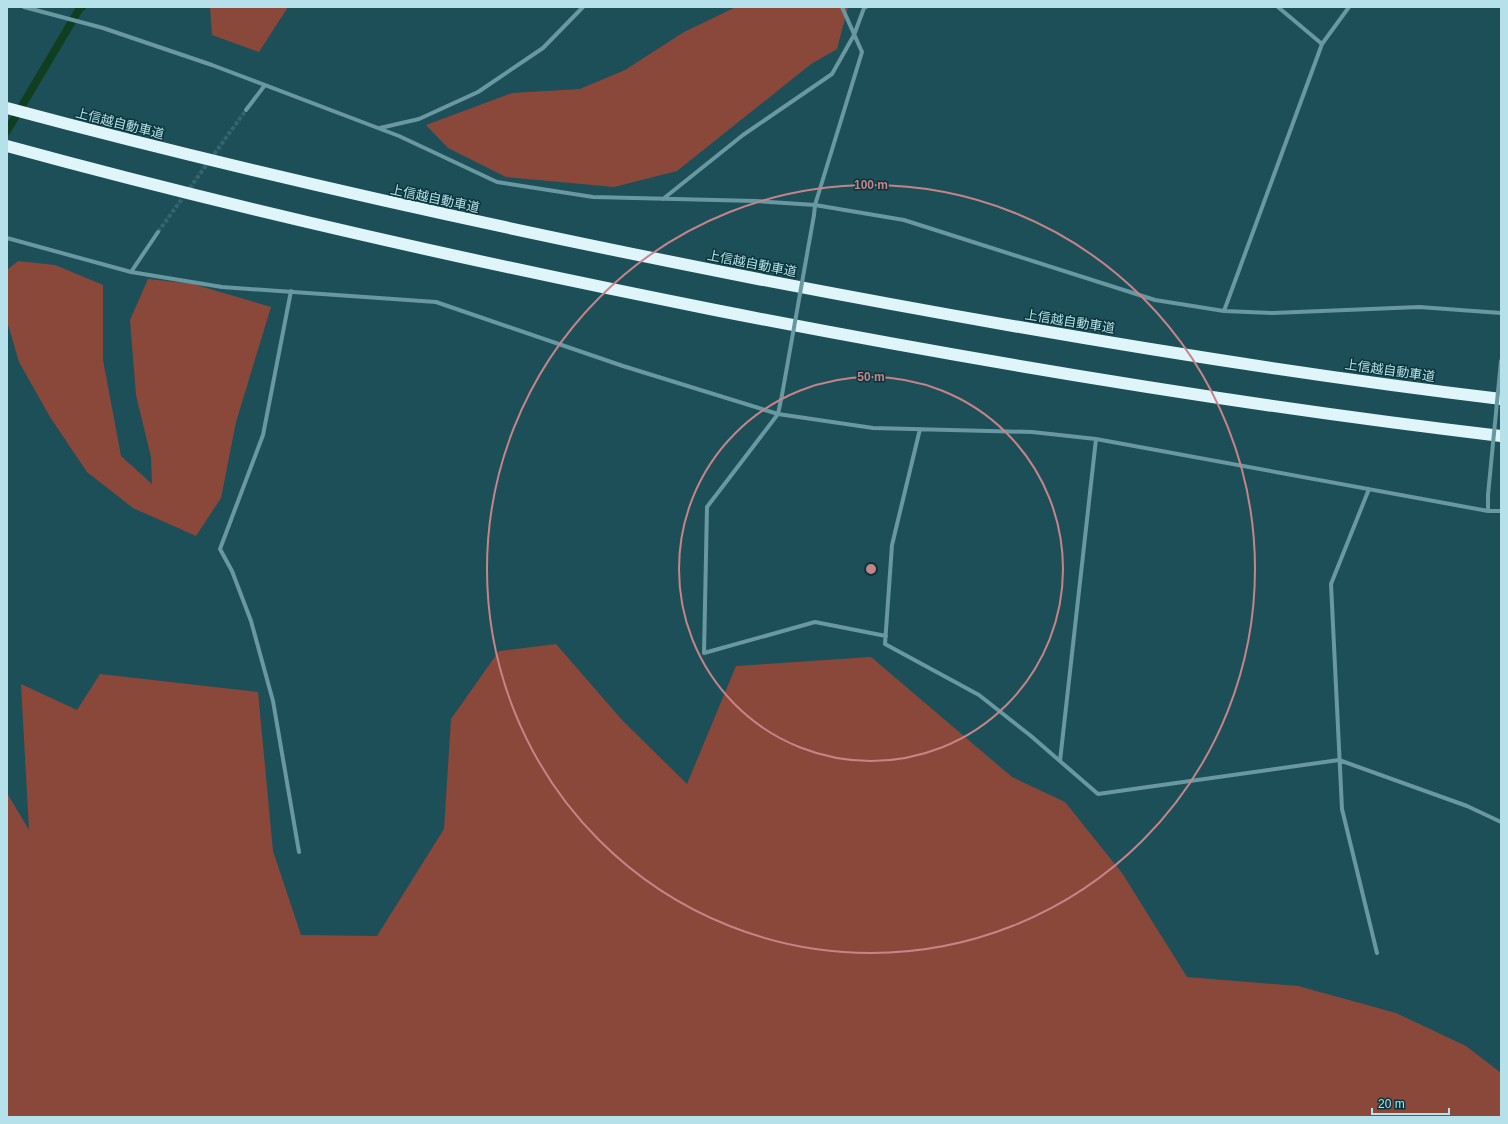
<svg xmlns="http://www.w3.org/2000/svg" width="1508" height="1124" font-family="Arial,'Noto Sans JP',sans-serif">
<rect width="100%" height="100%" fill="#1d4f59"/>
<path fill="#8a483b" d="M210,7H288L259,52L212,35Z
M736,7H848L837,49L811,64L677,171L614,187L506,177L448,148L426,125L512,93L580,89L625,70L684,32Z
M18,261L55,265L103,285V360L121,456L152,484L151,457L136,395L130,320L148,279L193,284L271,307L236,422L221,498L196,536L133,508L87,472L50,417L19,362L7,321V270Z
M556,644L622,720L687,784L736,666L871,657L1012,777L1065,802L1122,873L1187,977L1298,986L1396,1013L1466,1046L1501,1073V1117H7V793L29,830L21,684L77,710L100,674L258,692L273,851L301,935L377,936L444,829L451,719L499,651Z"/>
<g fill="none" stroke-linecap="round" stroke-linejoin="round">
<path stroke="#103e20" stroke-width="8" d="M7,131L80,8L82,7"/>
<path stroke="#34656f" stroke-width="4" stroke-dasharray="4 2" stroke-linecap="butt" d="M158,232L246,110"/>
<path stroke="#6898a2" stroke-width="4" d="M24,7L103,28L212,65L399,136L497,182L593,197L756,201L815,205L904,220L1155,300L1224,311L1273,313L1419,307L1501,313
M1278,7L1322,44
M246,110L265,85
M380,128L419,119L478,92L543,48L583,7
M663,199L743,135L832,74L854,35L864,8L866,7
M814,215L815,205L862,52L842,7
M7,238L131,272L222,287L436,302L623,366L778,414L873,428L1032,432L1096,439L1488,511H1501
M131,272L158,232
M291,291L263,435L220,549L232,571L251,621L273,701L299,852
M1224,311L1322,44L1349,7
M782,395L778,414L707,507L704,653L815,622L886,636
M920,429L892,545L885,644L979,695L1031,736L1098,794L1339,760L1467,806L1501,822
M1369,489L1331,584L1342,809L1377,953
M1488,511V495
M1060,761L1096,439"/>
<path stroke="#dff5fa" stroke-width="12" d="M7,108C253,174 503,229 753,278C1001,326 1250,369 1501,399
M7,146C241,210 478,263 715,310C975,361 1238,405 1501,436"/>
<path stroke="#6898a2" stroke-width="4" d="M782,395L814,215
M1488,495L1501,361"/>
</g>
<g fill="none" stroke="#c68489" stroke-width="2">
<circle cx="871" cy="569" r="192"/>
<circle cx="871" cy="569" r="384"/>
</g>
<g text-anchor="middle" stroke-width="3" stroke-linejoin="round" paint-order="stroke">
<g font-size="13" fill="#b7e1ea" stroke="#0a343b">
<text transform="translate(120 123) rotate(14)" y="5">上信越自動車道</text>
<text transform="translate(435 198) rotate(12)" y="5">上信越自動車道</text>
<text transform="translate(752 263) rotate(11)" y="5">上信越自動車道</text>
<text transform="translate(1070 321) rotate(9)" y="5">上信越自動車道</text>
<text transform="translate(1390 370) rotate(8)" y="5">上信越自動車道</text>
</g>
</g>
<circle cx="871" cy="569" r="6" fill="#c68489" stroke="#0a343b" stroke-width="2"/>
<g font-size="12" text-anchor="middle" font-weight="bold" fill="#c68489" stroke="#0a343b" stroke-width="3" stroke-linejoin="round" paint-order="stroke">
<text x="871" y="189">100 m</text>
<text x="871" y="381">50 m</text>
</g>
<rect width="1508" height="1124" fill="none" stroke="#b7e1ea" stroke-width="16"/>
<path d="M1372 1108v6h77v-6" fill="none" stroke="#b7e1ea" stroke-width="2"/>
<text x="1378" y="1108" font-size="12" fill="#b7e1ea" stroke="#0a343b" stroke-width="3" paint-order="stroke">20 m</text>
</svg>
